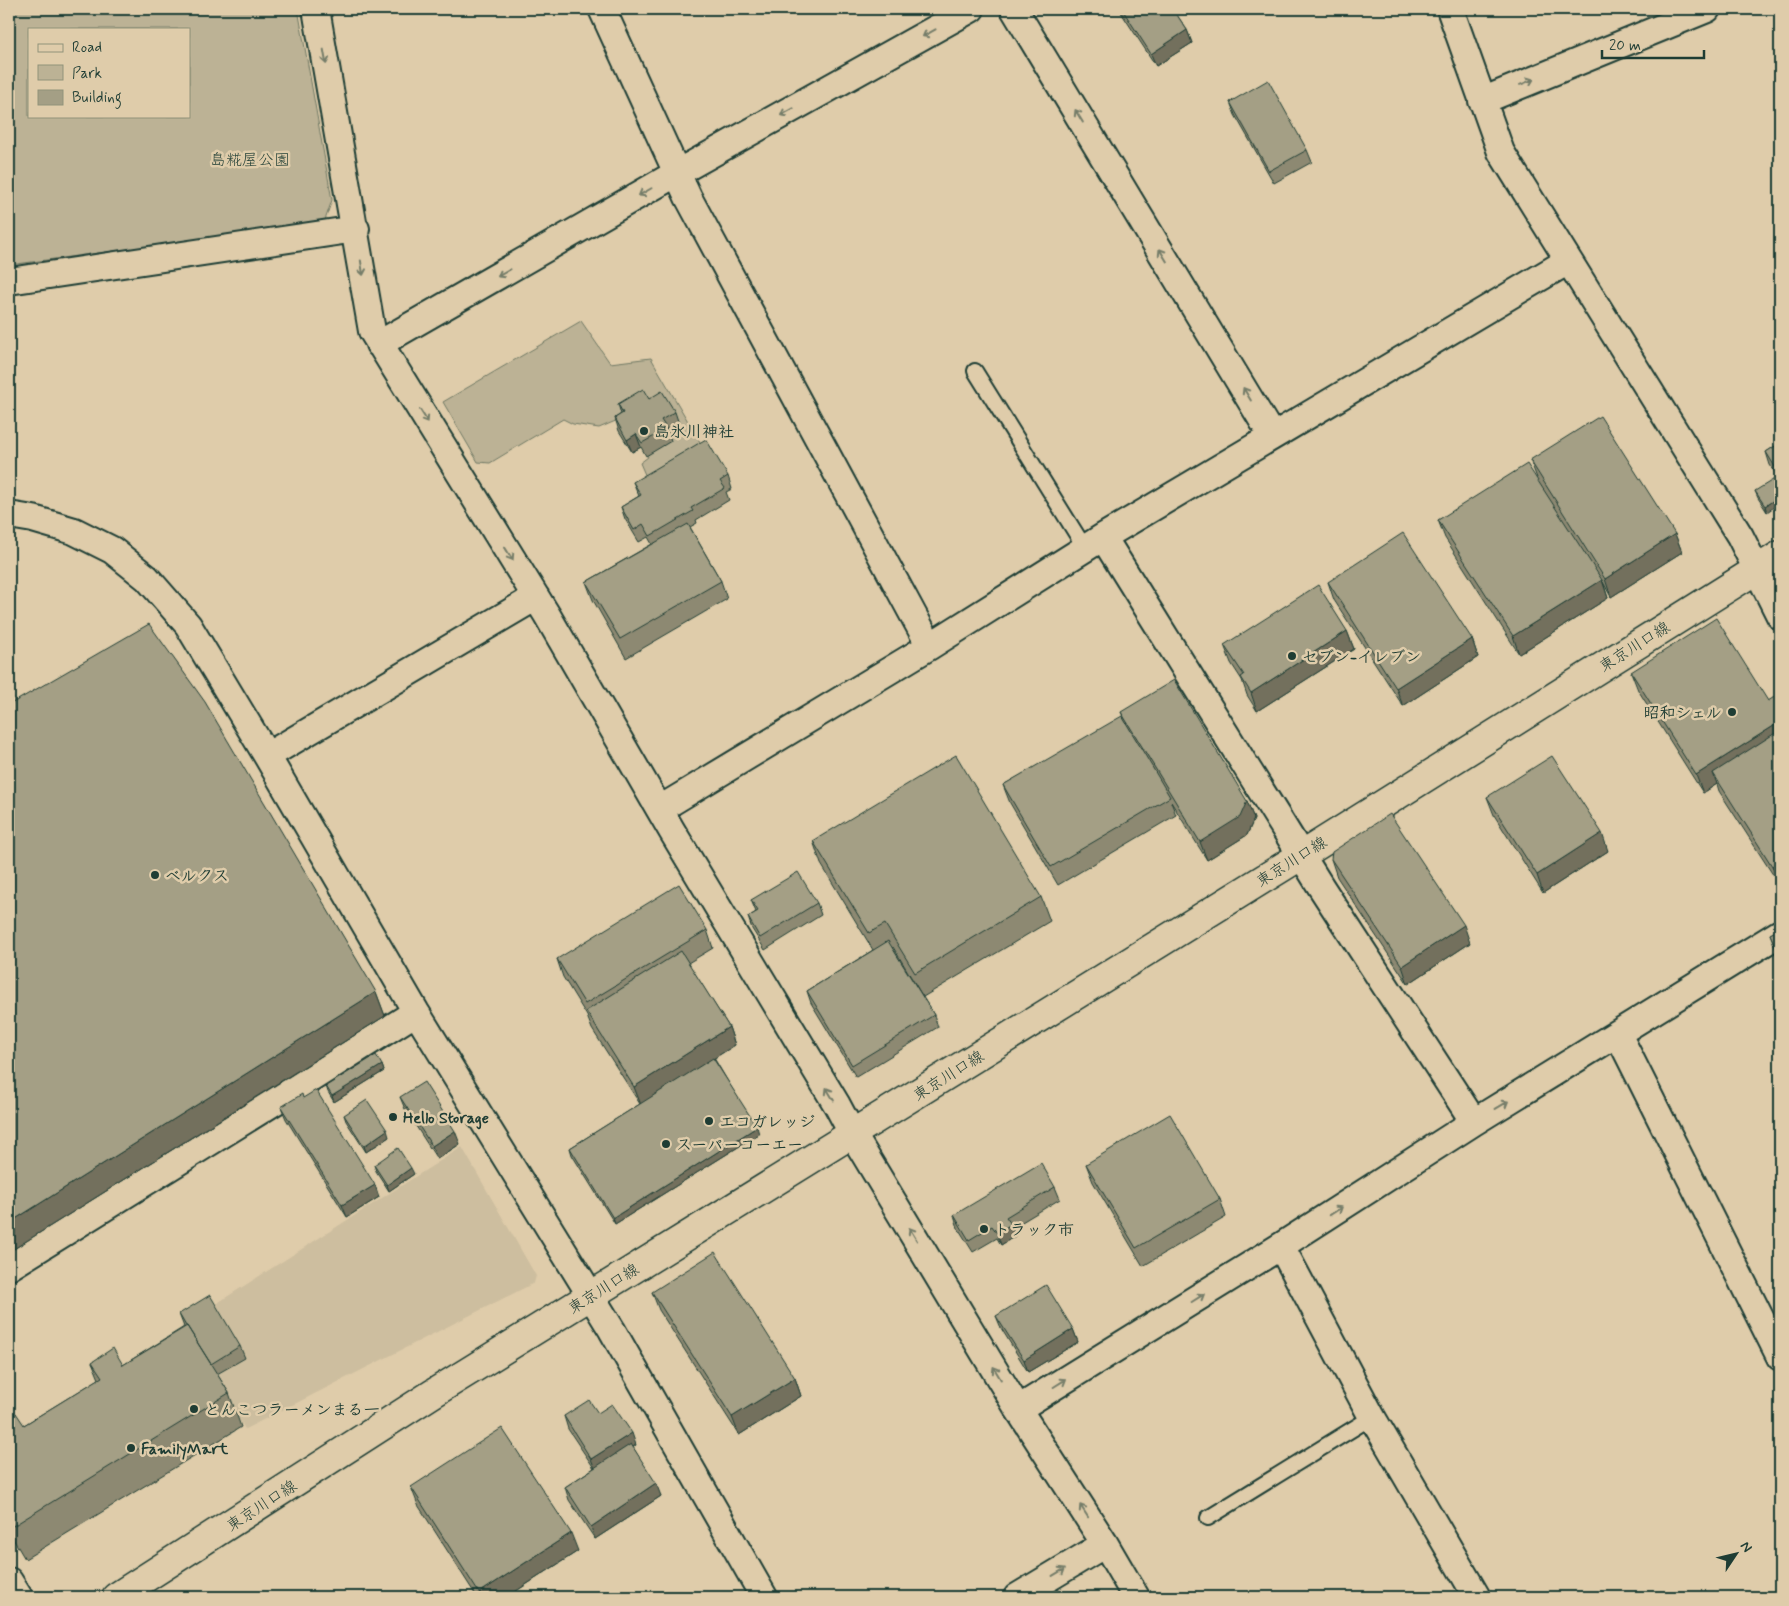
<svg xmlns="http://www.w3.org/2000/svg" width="1789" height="1606" font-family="Mynerve,'Klee One',sans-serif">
<rect width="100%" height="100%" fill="#dfccaa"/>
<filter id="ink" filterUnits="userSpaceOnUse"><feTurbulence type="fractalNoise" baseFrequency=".02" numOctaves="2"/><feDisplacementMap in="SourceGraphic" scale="10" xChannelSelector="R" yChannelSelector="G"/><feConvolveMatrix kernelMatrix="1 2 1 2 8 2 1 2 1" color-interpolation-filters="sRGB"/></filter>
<g filter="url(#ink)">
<path fill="#cdbe9f" d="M462,1147L536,1276L534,1283L245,1429L181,1326Z"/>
<path fill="#bcb295" stroke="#6e7864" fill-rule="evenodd" d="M9,9H298L332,200L324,223L9,265ZM29,29H189V116H29Z
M581,321L610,363L651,358L700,442L695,449L646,477L640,463L648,457L625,417L599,428L573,424L563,419L490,463L478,462L443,402Z"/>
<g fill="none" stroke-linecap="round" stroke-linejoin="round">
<defs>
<path id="service" d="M975,371L1085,548
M1208,1518L1372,1417"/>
<path id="minor" d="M316,9L372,331L547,615L672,831L837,1105L853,1135L1018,1409L1105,1544L1136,1597
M602,9L688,197L930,646
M1014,9L1272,436
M1450,9L1501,152L1740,536L1780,616
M1482,101L1707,9
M9,281L356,229
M379,344L677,173L971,9
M9,515L33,519L74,531L112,550L147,578L188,625L267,756L416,1012L612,1330L764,1597
M1103,537L1321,887L1474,1122
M267,756L536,597
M660,809L930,646L1103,537L1568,261
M1618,1034L1780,1357
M1281,1246L1372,1417L1477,1597
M9,1267L279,1099L416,1012
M1018,1409L1281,1246L1474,1122L1780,933
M9,1581L19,1597
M1017,1597L1105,1544"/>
<path id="secondary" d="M116,1597L432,1394L1302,855L1780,555"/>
</defs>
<use href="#service" stroke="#1f3d34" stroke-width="18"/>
<use href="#minor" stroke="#1f3d34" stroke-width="30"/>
<use href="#secondary" stroke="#1f3d34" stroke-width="31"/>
<use href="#service" stroke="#dfccaa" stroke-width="14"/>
<use href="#minor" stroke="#dfccaa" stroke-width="26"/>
<use href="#secondary" stroke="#dfccaa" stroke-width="28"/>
</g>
<path fill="#8d8972" stroke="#1f3d34" d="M1120,9H1173L1187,30L1192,43L1156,66L1122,14Z
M1230,102L1307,150L1312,162L1274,183L1235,115Z
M649,399L675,412L679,424L668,431L671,441L646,456L641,447L632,452L619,431L615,418L621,414L618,404Z
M1780,443V480L1770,465L1766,452Z
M1530,460L1675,534L1682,552L1611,597L1603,582L1608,598L1519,654L1445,538L1438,520L1537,478Z
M728,476L732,489L726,492L729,500L696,520L697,523L690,527L721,581L727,599L626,658L593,600L586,582L652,544L648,537L639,542L625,519L621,507L639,496L633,482Z
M1780,484L1767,512L1758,498L1755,491Z
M1328,582L1472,639L1478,657L1403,706L1334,600Z
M1347,631L1354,649L1257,711L1247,695L1242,680L1231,663L1224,645Z
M1631,672L1768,701L1780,703V883L1779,884L1719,791L1717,784L1703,793L1638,690Z
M9,688L15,701L376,992L385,1016L9,1252Z
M1121,712L1247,801L1254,819L1247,835L1207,860L1171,802L1176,815L1058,885L1010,803L1003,785L1124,719Z
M1487,797L1608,851L1543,893L1494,815Z
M813,841L1041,897L1050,921L923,997L893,947L892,948L934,1015L938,1027L856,1077L811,1003L807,991L873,950L821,864Z
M1331,859L1470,943L1408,984L1337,877Z
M751,900L817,903L821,915L765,950L752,929L748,917L756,912Z
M1780,929V961L1770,934Z
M707,930L713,948L688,963L729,1027L735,1045L714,1058L759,1134L615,1224L572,1155L570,1148L640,1104L592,1029L587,1016L563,977L557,959Z
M382,1065L384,1071L334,1102L328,1092L326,1086Z
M400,1097L460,1144L437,1159L405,1109Z
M303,1098L379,1197L347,1217L286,1119L281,1107Z
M344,1115L389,1137L366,1152L346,1121Z
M1086,1164L1220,1199L1226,1217L1143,1266L1093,1182Z
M374,1165L414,1174L389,1191L376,1171Z
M1055,1187L1060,1199L1012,1228L1015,1236L1001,1245L997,1238L973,1252L958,1228L954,1215Z
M652,1292L795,1378L801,1396L739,1435L659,1310Z
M179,1314L240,1346L245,1358L217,1374L229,1393L241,1427L25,1559L9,1532V1417L24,1425L99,1379L92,1362L123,1365L184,1327Z
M996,1316L1073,1329L1078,1342L1028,1372L1001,1328Z
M598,1413L636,1445L633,1447L661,1496L595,1539L569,1500L565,1487L594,1468L568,1429L564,1416Z
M411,1487L578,1551L507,1597H477L418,1505Z"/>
<path fill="#736f5d" stroke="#1f3d34" d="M1187,30L1192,43L1156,66L1151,54Z
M636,434L641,447L632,452L627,440Z
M1780,496V503L1767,512L1765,506Z
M1675,534L1682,552L1611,597L1605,579Z
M1602,580L1608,598L1519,654L1513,636Z
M1347,631L1354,649L1257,711L1251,693Z
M1472,639L1478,657L1403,706L1396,688Z
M1780,722V744L1713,773L1717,784L1703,793L1696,775Z
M1247,801L1254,819L1247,835L1207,860L1200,842Z
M1602,833L1608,851L1543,893L1537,875Z
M1780,861V883L1779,884L1772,866Z
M1464,925L1470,943L1408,984L1402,966Z
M376,992L385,1016L9,1252V1223Z
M729,1027L735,1045L641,1105L634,1087Z
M382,1065L384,1071L334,1102L332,1096Z
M757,1127L759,1134L615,1224L613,1218Z
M387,1130L389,1137L366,1152L364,1146Z
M455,1131L460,1144L437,1159L432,1146Z
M411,1168L414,1174L389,1191L387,1185Z
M375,1185L379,1197L347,1217L342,1205Z
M1011,1224L1015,1236L1001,1245L997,1233Z
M1073,1329L1078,1342L1028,1372L1024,1360Z
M795,1378L801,1396L739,1435L732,1417Z
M632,1433L636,1445L596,1471L591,1459Z
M656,1483L661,1496L595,1539L591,1527Z
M571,1533L578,1551L507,1597H481L479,1593Z"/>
<path fill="#a49f85" stroke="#1f3d34" d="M1122,9H1173L1187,30L1151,54Z
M1268,80L1307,150L1269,171L1230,102Z
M643,389L649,399L662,391L675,412L661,420L667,429L642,443L636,434L627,440L615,418L623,413L618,404Z
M1600,416L1675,534L1605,579L1530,460Z
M706,439L728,476L720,481L725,488L691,508L693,511L650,536L643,524L634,530L621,507L641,495L633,482Z
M1780,443V475L1766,452Z
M1527,464L1602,580L1513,636L1438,520Z
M1776,478L1780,484V496L1765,506L1755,491Z
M688,524L721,581L620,639L586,582Z
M1403,533L1472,639L1396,688L1328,582Z
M1318,585L1347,631L1251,693L1241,677L1244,675L1224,645Z
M1716,618L1768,701L1776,696L1780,703V722L1696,775L1631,672Z
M149,624L205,702L376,992L9,1223V705Z
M1174,680L1247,801L1240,817L1200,842L1121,712Z
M9,688L12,694L9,695Z
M1122,716L1170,797L1051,867L1003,785Z
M1780,730V861L1772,866L1713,773Z
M956,755L1041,897L915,973L885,924L869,933L813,841Z
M1552,756L1602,833L1537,875L1487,797Z
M1390,814L1464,925L1402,966L1331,859L1332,852Z
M798,872L817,903L760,938L748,917L758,911L751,900Z
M679,884L707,930L585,1004L557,959Z
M1780,929V956L1770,934Z
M888,941L934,1015L852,1065L807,991Z
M681,951L729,1027L634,1087L586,1011Z
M376,1055L382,1065L332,1096L326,1086Z
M713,1058L757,1127L613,1218L570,1148Z
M424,1082L455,1131L432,1146L400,1097Z
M316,1090L375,1185L342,1205L281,1107L302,1094L303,1098Z
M367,1100L387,1130L364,1146L344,1115Z
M1170,1114L1220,1199L1136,1248L1086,1164Z
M398,1148L411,1168L387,1185L374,1165Z
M1041,1163L1055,1187L1006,1217L1011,1224L997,1233L992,1226L969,1240L954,1215Z
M715,1252L795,1378L732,1417L652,1292Z
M1046,1285L1073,1329L1024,1360L996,1316Z
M210,1295L240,1346L211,1364L187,1326H186L179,1314Z
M187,1326L229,1393L13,1526L9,1519V1417L16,1413L24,1425L102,1377L92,1362L113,1348L123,1365Z
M589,1400L598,1413L612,1404L632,1433L591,1459L564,1416Z
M502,1428L571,1533L479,1593L411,1487Z
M631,1444L656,1483L591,1527L565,1487Z"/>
<defs><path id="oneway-shaft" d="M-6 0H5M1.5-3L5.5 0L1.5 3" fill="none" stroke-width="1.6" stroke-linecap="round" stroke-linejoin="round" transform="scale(1.25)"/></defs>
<g stroke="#757d69">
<use href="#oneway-shaft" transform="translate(929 33) rotate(151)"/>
<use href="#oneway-shaft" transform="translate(325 57) rotate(80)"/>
<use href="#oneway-shaft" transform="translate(1527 82) rotate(-22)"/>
<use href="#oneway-shaft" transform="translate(787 112) rotate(151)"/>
<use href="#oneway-shaft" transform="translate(1079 116) rotate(-121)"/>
<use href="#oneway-shaft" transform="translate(645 192) rotate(150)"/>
<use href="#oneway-shaft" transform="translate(1163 255) rotate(-121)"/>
<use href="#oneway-shaft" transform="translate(362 268) rotate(81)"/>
<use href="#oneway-shaft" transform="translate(504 273) rotate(150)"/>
<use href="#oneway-shaft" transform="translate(1247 394) rotate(-121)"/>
<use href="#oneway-shaft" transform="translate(424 416) rotate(58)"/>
<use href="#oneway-shaft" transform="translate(509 554) rotate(58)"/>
<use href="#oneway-shaft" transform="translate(830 1094) rotate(-121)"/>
<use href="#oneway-shaft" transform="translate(1502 1105) rotate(-31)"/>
<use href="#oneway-shaft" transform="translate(1336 1211) rotate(-33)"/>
<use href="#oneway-shaft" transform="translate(913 1234) rotate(-121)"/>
<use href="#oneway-shaft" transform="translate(1198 1298) rotate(-32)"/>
<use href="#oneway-shaft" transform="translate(997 1373) rotate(-121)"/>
<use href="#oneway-shaft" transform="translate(1060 1383) rotate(-32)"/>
<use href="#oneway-shaft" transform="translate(1084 1511) rotate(-123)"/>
<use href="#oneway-shaft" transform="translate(1059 1572) rotate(-31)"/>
</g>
</g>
<g fill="#1f3d34" stroke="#dfccaa" stroke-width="2">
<circle cx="644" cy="431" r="5"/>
<circle cx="1292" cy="656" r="5"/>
<circle cx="1732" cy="712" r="5"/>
<circle cx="155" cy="875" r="5"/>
<circle cx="393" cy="1117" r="5"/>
<circle cx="709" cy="1121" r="5"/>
<circle cx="666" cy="1144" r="5"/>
<circle cx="984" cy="1229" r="5"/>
<circle cx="194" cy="1409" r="5"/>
<circle cx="131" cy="1448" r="5"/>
</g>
<g text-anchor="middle" stroke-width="5" stroke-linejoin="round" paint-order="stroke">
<g font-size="16" fill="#274339" stroke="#dfccaa">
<text x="250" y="165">島糀屋公園</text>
</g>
<g font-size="16" font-weight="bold" fill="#1f3d34" stroke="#dfccaa" text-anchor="start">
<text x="654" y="437">島氷川神社</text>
<text x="1302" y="662">セブン-イレブン</text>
<text x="1722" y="718" text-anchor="end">昭和シェル</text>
<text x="165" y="881">ベルクス</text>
<text x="403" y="1123">Hello Storage</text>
<text x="719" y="1127">エコガレッジ</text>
<text x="676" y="1150">スーパーコーエー</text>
<text x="994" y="1235">トラック市</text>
<text x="204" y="1415">とんこつラーメンまる一</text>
<text x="141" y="1454">FamilyMart</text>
</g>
<g font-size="16" fill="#1f3d34" stroke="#dfccaa">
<text transform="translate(1634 646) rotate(-32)" y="6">東京川口線</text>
<text transform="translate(1291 861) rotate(-32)" y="6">東京川口線</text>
<text transform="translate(948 1075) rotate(-32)" y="6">東京川口線</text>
<text transform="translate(603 1288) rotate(-32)" y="6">東京川口線</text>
<text transform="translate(261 1505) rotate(-33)" y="6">東京川口線</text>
</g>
</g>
<rect width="1789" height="1606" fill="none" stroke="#dfccaa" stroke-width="30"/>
<rect x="15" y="15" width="1759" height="1576" fill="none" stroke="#1f3d34" stroke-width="2" filter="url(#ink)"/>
<rect x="28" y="28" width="162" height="90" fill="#dfccaa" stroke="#92937b"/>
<rect x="38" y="44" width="25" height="8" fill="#dfccaa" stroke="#92937b"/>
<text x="72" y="52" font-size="15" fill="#1f3d34">Road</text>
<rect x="38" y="65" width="25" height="15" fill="#bcb295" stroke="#92937b"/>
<text x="72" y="78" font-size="15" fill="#1f3d34">Park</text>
<rect x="38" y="90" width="25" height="15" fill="#a49f85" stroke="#92937b"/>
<text x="72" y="102" font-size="15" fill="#1f3d34">Building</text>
<g transform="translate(1736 1554) rotate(55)" stroke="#dfccaa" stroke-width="4" paint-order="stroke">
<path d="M0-4L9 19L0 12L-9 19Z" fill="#1f3d34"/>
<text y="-8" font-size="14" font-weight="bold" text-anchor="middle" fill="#1f3d34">N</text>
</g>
<path d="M1602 50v8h102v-8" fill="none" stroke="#1f3d34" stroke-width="2.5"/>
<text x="1609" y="50" font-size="15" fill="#1f3d34" stroke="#dfccaa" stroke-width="4" paint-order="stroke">20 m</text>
</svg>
